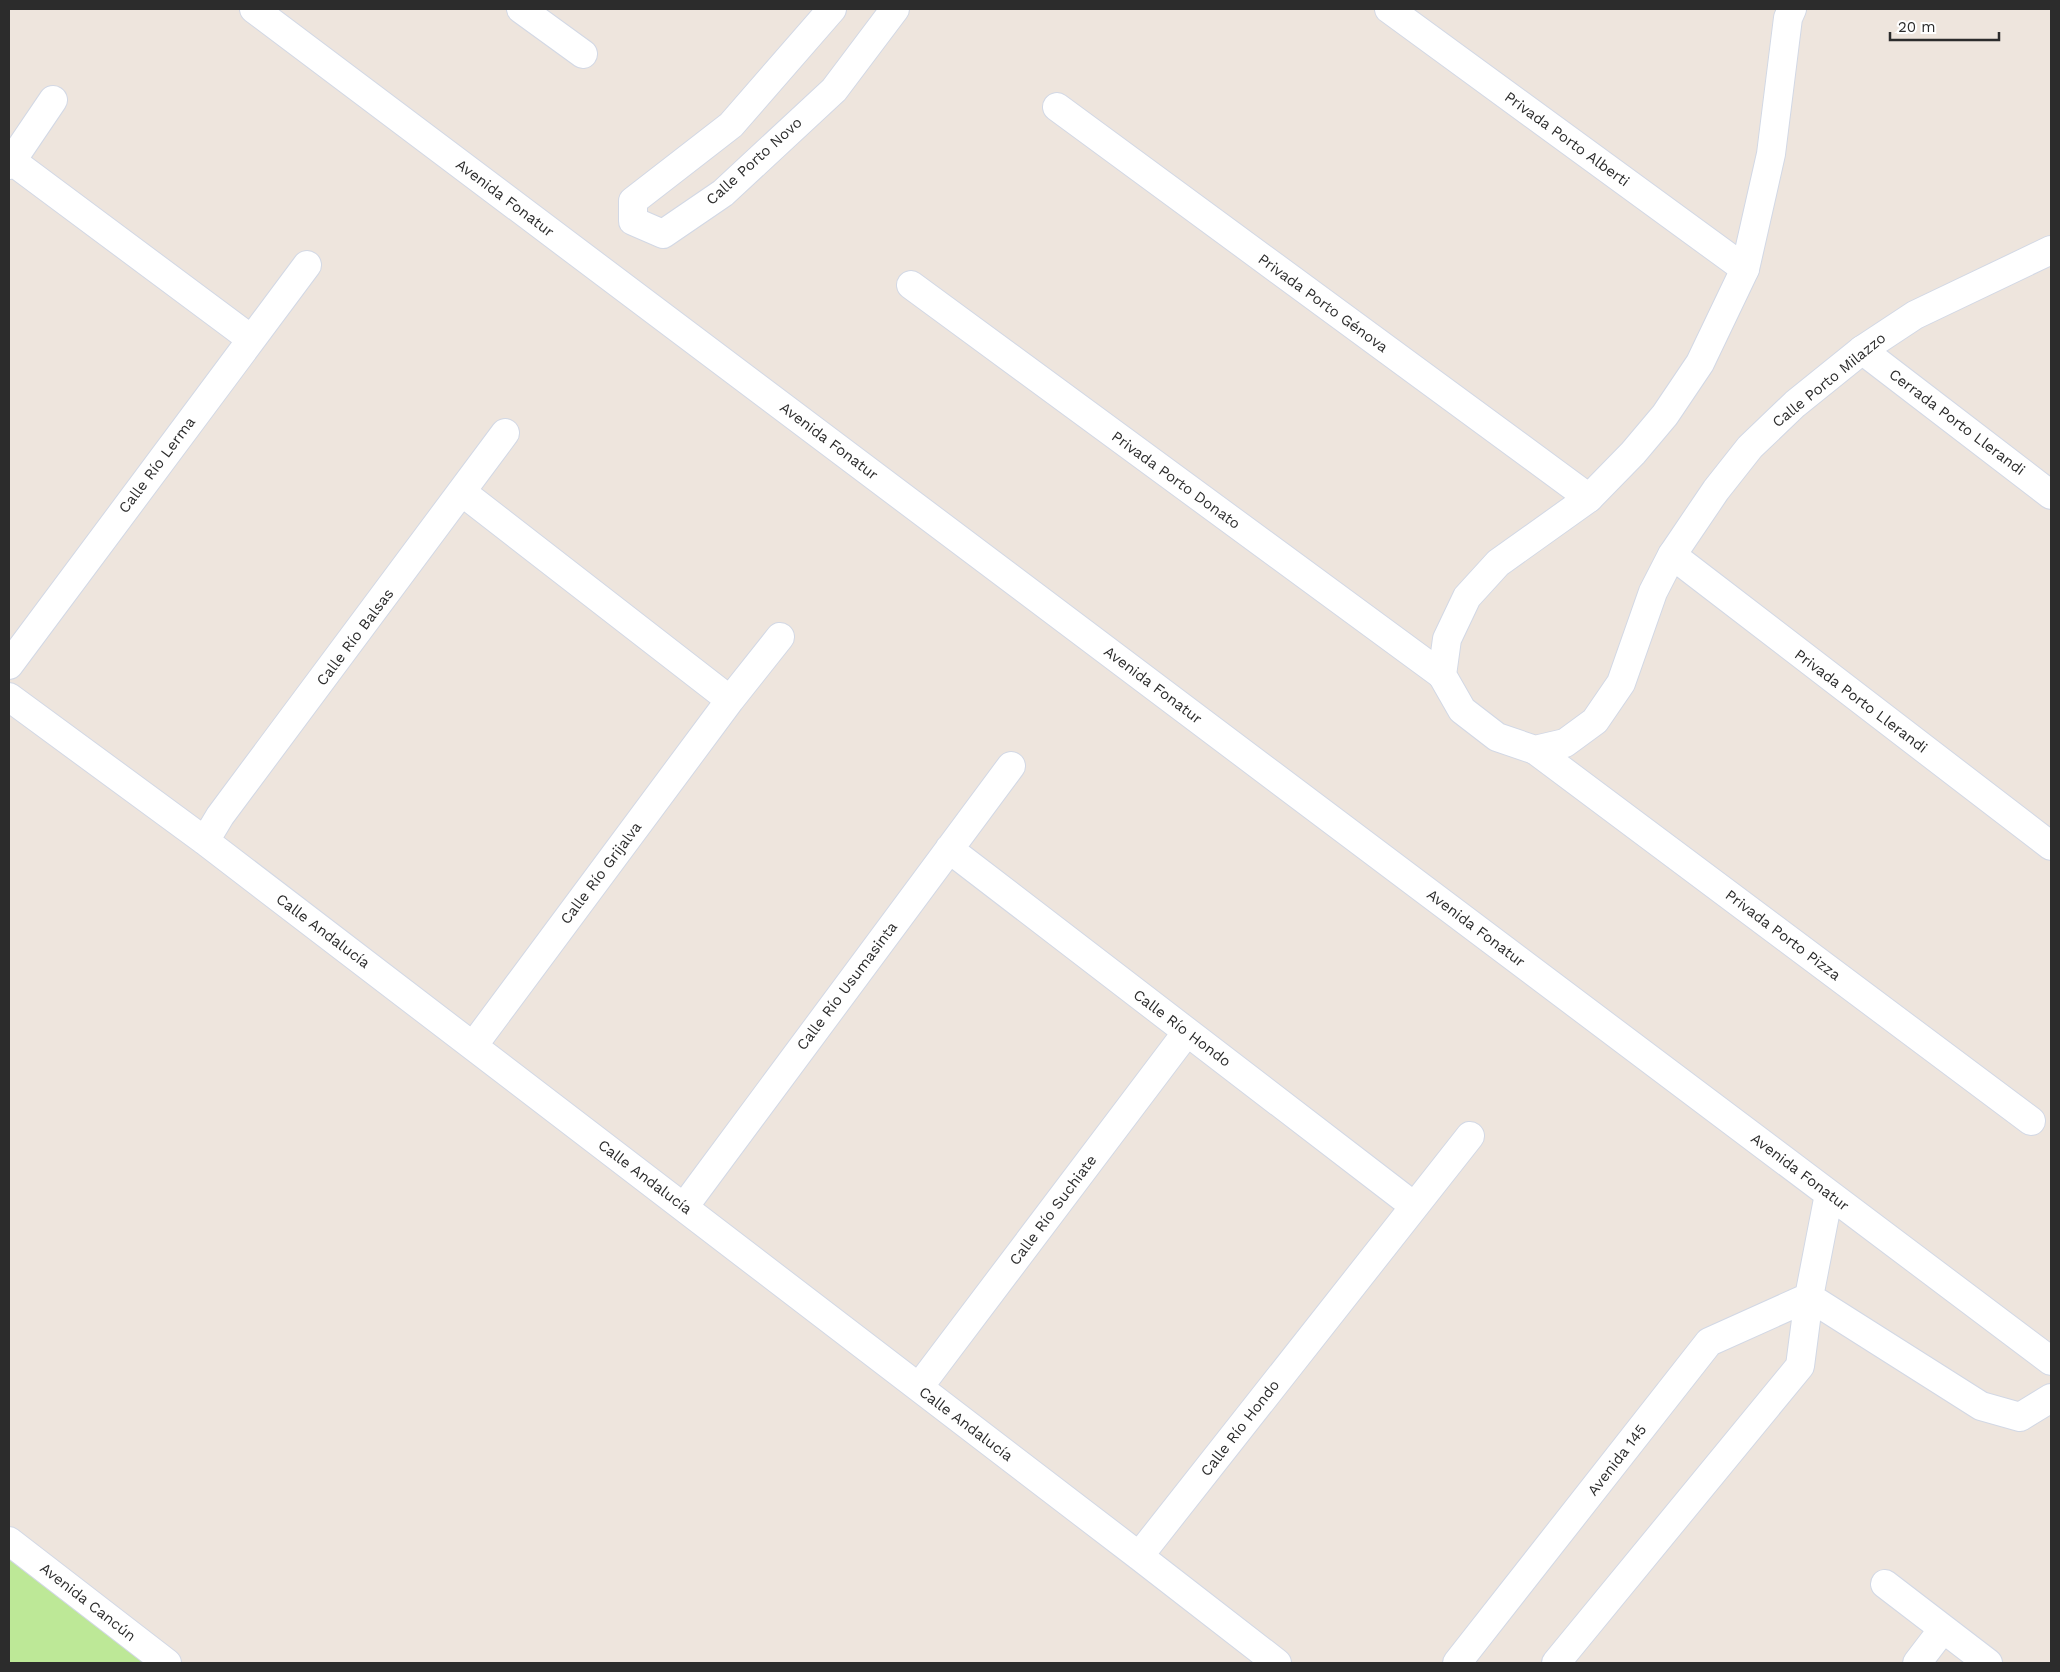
<svg xmlns="http://www.w3.org/2000/svg" width="2060" height="1672" font-family="'Work Sans',sans-serif">
<rect width="100%" height="100%" fill="#eee5dd"/>
<path fill="#bde897" d="M9,1543L165,1663H9Z"/>
<g fill="none" stroke-linecap="round" stroke-linejoin="round">
<defs>
<path id="minor" d="M521,9L583,54
M832,9L731,125L633,201V221L663,234L723,193L834,90L895,9
M1389,9L1745,269
M1057,107L1589,498
M12,161L251,339
M9,165L53,100
M911,285L1442,675
M1862,350L2051,495
M462,492L730,700
M1672,555L2051,846
M9,665L307,265
M9,697L205,841L1139,1556L1277,1663
M1535,750L2031,1121
M205,841L220,816L505,433
M949,849L1414,1206
M473,1046L730,700L780,637
M684,1207L1011,766
M919,1387L1187,1032
M1139,1556L1470,1136
M1885,1584L1988,1663
M1917,1663L1943,1629"/>
<path id="tertiary" d="M1792,9L1788,18L1771,154L1745,269L1700,363L1665,415L1633,453L1589,498L1498,563L1467,597L1447,639L1442,675L1462,710L1497,737L1535,750L1565,743L1595,721L1621,683L1653,592L1672,555L1716,490L1750,447L1795,404L1862,350L1915,315L2051,250"/>
<path id="secondary" d="M254,9L2051,1361
M1809,1297L1981,1406L2020,1417L2051,1398
M9,1541L167,1663
M1457,1663L1709,1342L1809,1297
M1556,1663L1800,1366L1809,1297L1829,1194"/>
</defs>
<use href="#minor" stroke="#d2d8e5" stroke-width="30"/>
<use href="#tertiary" stroke="#d2d8e5" stroke-width="30"/>
<use href="#secondary" stroke="#d2d8e5" stroke-width="30"/>
<use href="#minor" stroke="#fff" stroke-width="28"/>
<use href="#tertiary" stroke="#fff" stroke-width="28"/>
<use href="#secondary" stroke="#fff" stroke-width="28"/>
</g>
<g text-anchor="middle" stroke-width="4.5" stroke-linejoin="round" paint-order="stroke">
<g font-size="15" fill="#2c2c2c" stroke="#fff">
<text transform="translate(1567 139) rotate(36)" y="5">Privada Porto Alberti</text>
<text transform="translate(754 161) rotate(-42)" y="5">Calle Porto Novo</text>
<text transform="translate(505 198) rotate(37)" y="5">Avenida Fonatur</text>
<text transform="translate(1323 303) rotate(36)" y="5">Privada Porto Génova</text>
<text transform="translate(1829 380) rotate(-39)" y="5">Calle Porto Milazzo</text>
<text transform="translate(1957 422) rotate(37)" y="5">Cerrada Porto Llerandi</text>
<text transform="translate(829 441) rotate(37)" y="5">Avenida Fonatur</text>
<text transform="translate(157 465) rotate(-53)" y="5">Calle Río Lerma</text>
<text transform="translate(1176 480) rotate(36)" y="5">Privada Porto Donato</text>
<text transform="translate(355 637) rotate(-53)" y="5">Calle Río Balsas</text>
<text transform="translate(1153 685) rotate(37)" y="5">Avenida Fonatur</text>
<text transform="translate(1861 701) rotate(37)" y="5">Privada Porto Llerandi</text>
<text transform="translate(601 873) rotate(-53)" y="5">Calle Río Grijalva</text>
<text transform="translate(1476 928) rotate(37)" y="5">Avenida Fonatur</text>
<text transform="translate(323 931) rotate(37)" y="5">Calle Andalucía</text>
<text transform="translate(1783 935) rotate(37)" y="5">Privada Porto Pizza</text>
<text transform="translate(847 986) rotate(-53)" y="5">Calle Río Usumasinta</text>
<text transform="translate(1182 1028) rotate(37)" y="5">Calle Río Hondo</text>
<text transform="translate(1800 1172) rotate(37)" y="5">Avenida Fonatur</text>
<text transform="translate(645 1177) rotate(37)" y="5">Calle Andalucía</text>
<text transform="translate(1053 1210) rotate(-53)" y="5">Calle Río Suchiate</text>
<text transform="translate(966 1424) rotate(37)" y="5">Calle Andalucía</text>
<text transform="translate(1240 1428) rotate(-52)" y="5">Calle Río Hondo</text>
<text transform="translate(1617 1460) rotate(-52)" y="5">Avenida 145</text>
<text transform="translate(88 1602) rotate(38)" y="5">Avenida Cancún</text>
</g>
</g>
<rect width="2060" height="1672" fill="none" stroke="#2c2c2c" stroke-width="20"/>
<path d="M1890 32v8h109v-8" fill="none" stroke="#2c2c2c" stroke-width="2.5"/>
<text x="1898" y="32" font-size="15" fill="#2c2c2c" stroke="#ffffff" stroke-width="4" paint-order="stroke">20 m</text>
</svg>
